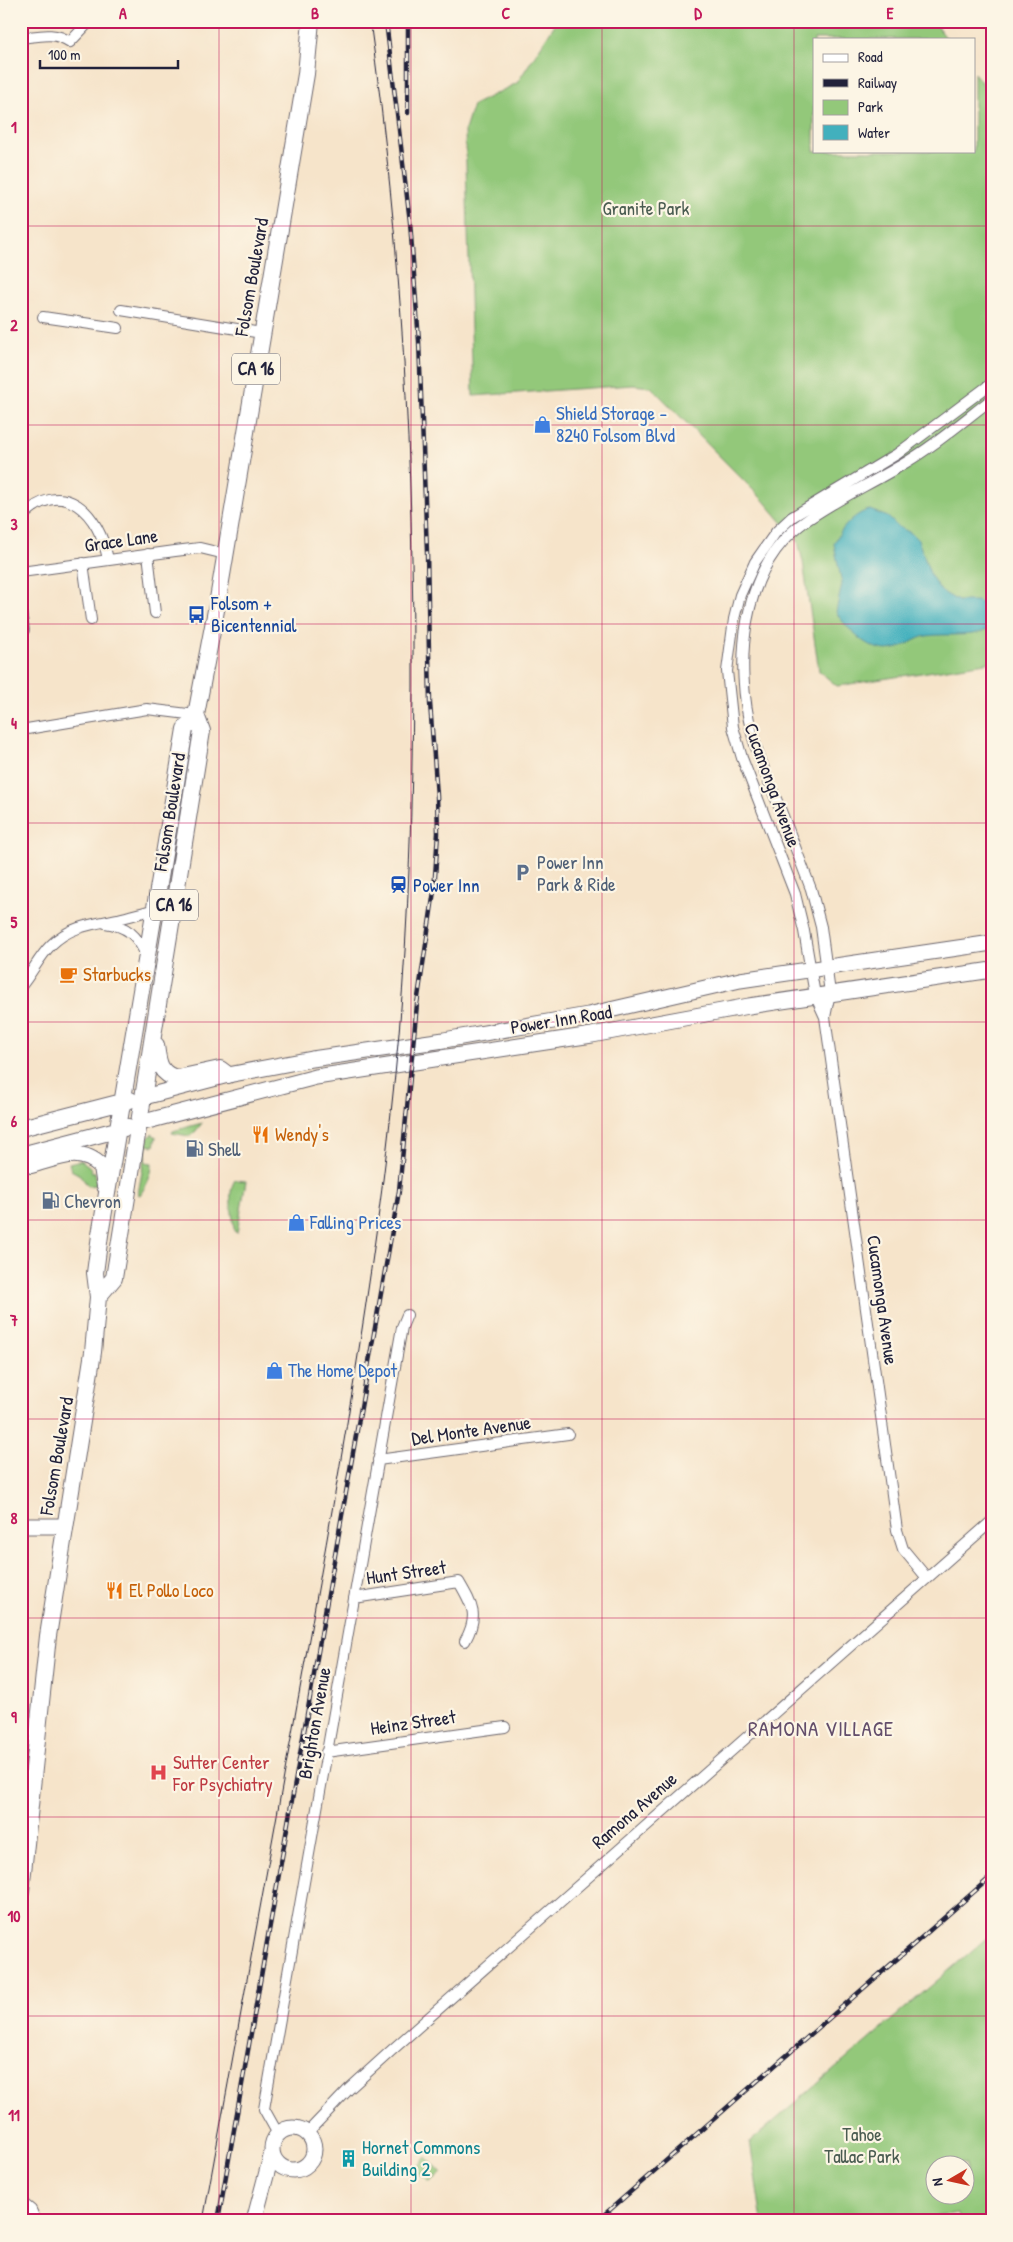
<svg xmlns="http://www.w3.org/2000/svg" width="1013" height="2242" font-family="'Patrick Hand',sans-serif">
<rect width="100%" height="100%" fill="#fcf5e5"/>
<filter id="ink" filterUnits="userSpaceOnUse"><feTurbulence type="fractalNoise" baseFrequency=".02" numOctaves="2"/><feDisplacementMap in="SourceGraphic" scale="10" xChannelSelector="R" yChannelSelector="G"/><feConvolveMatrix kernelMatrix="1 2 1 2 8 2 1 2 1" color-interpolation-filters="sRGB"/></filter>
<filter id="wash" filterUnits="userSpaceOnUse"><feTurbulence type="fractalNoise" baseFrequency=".0096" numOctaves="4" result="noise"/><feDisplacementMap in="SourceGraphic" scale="20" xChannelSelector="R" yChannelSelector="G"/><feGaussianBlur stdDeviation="1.12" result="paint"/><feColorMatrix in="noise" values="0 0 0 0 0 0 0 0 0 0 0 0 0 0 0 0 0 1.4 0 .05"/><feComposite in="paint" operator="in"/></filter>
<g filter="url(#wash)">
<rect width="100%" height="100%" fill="#f6e4ca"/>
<path fill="#93c87a" stroke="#5a755a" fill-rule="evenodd" d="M557,21H933L947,39H814V151H974V73L992,95V662L837,686L819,671L803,562L798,541L764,501L651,387L633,385L473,396L465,130L473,105L517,83Z
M202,1123L195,1132L189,1136L172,1133L173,1131Z
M152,1134L156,1137L154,1146L147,1145L145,1162L152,1163C152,1176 147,1184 140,1195L138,1194L148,1138Z
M81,1160L90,1167L92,1173L95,1172L97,1185L88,1186L80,1175L71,1170L69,1163Z
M235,1180L246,1181L237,1233L234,1231C234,1216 226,1194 235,1180Z
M990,1935L992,1949V2221H960L958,2213L910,2221H762L750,2142ZM966,2164V2194H936V2164Z
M427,2157L442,2173L430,2182L417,2172L419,2165Z"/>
<path fill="#42b0bd" stroke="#32697c" d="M870,510L888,517L897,526L911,533L918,540L931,576L941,591L958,601H978L988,608L992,618L987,630C970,638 945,633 926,636C915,638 906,647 894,649C871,655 847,629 836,612L842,584L834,544C839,531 855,512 870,510Z"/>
</g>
<g filter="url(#ink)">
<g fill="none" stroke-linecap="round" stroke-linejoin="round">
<defs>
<path id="street" d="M21,38C39,36 54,31 70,42L90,21
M121,310L262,333
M43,317L118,328
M21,518C63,474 100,514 108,560
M148,554L155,613
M83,563L91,620
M21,572L175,551L200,548L225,554
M21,612L24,630
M21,730L147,709L196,715
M105,923C127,926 137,935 146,955
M21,986C32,973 39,957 51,945C70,926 93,924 118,919C131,916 143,912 156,909
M825,1017L830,993L821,927L811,889C799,857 787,825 774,794C766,774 757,754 752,733C734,666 741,572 799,526C830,502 867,486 900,466C933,447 962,422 992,399
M378,1460L568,1434
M927,1578L903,1549L897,1530L825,1017L815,995L804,931L795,894L742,758L733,727L727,671L734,619L740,595L755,562L776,532L792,517L897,454L992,383
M354,1598L459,1582C473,1606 479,1616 465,1641
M326,1752L505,1727
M278,2134L264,2109L402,1327L407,1315
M306,2134L349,2089L392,2050L992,1521
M21,2202L31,2210L36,2221"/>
<path id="secondary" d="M144,1097L228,1075L312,1059L444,1040L588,1015L740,980L992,943
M140,1123L316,1077L592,1035L749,1006L992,970
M21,1526H65
M272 2149a21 21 0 1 1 42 0a21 21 0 1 1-42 0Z
M254,2221L272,2153"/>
<path id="primary" d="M156,1045C158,1061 159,1075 178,1078L220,1069L228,1075
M21,1128L130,1100
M21,1155L128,1127
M21,1159L31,1165C58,1158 80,1145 102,1167L105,1186
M98,1297L114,1278L202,731L196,715
M21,1891L48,1636L93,1352L98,1297L95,1273L100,1235L185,729L196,715L217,605L306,74L311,21"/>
</defs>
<use href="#street" stroke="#6c666d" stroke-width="12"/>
<use href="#secondary" stroke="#6c666d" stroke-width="17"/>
<use href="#primary" stroke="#6c666d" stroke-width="18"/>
<use href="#street" stroke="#fff" stroke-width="10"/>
<use href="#secondary" stroke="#fff" stroke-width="15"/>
<use href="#primary" stroke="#fff" stroke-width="16"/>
<path stroke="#22223b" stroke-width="1" d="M203,2221C237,2034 271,1848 305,1661C343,1453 380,1244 399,1033C409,918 412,804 413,688C414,465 401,242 370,21"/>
<defs>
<path id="rail" d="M408,21V113
M218,2221L399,1191L417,1004L434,891L438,833L437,796L430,703L427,552L419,341L410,222L386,21
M597,2221L992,1876"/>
</defs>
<use href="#rail" stroke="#22223b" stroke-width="4.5"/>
<use href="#rail" stroke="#fcf5e5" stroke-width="2.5" stroke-dasharray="8" stroke-linecap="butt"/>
</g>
</g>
<path fill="none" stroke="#c2185b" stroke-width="1" stroke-opacity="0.55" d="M219,21V2221M411,21V2221M602,21V2221M794,21V2221M21,226H992M21,425H992M21,624H992M21,823H992M21,1022H992M21,1220H992M21,1419H992M21,1618H992M21,1817H992M21,2016H992"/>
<defs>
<symbol id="shop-bare" viewBox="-9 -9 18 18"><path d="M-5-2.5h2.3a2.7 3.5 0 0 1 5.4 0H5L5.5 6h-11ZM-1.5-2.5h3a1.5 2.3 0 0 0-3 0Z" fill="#3f7fe0" stroke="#fcf5e5" stroke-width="2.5" paint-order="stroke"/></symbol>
<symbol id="bus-bare" viewBox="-9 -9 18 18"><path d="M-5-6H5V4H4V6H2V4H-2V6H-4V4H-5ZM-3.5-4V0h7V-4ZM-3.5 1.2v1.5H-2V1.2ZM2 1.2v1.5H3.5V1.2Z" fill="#1a4fb4" stroke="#fcf5e5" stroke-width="2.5" paint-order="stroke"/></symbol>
<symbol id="parking-bare" viewBox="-9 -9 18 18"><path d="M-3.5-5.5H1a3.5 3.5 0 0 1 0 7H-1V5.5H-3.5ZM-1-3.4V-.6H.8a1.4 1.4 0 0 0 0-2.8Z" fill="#5c6f8a" stroke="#fcf5e5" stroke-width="2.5" paint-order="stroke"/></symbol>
<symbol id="station-bare" viewBox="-9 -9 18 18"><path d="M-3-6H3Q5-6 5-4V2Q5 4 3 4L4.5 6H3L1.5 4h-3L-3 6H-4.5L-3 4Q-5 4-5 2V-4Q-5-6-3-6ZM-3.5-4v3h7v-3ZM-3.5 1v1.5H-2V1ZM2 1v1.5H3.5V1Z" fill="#1a4fb4" stroke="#fcf5e5" stroke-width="2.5" paint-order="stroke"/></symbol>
<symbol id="cafe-bare" viewBox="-9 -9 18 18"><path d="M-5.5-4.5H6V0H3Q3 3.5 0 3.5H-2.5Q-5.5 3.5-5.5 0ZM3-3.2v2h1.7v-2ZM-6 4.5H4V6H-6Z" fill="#e8710a" stroke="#fcf5e5" stroke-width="2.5" paint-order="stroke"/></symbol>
<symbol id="restaurant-bare" viewBox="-9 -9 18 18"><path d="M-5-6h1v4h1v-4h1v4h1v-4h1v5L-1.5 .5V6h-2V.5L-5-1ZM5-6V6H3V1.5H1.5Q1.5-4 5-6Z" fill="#e8710a" stroke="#fcf5e5" stroke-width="2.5" paint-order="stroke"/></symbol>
<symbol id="fuel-bare" viewBox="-9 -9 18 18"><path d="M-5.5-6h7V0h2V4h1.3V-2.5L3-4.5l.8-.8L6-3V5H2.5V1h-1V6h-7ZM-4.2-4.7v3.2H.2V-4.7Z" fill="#5c6f8a" stroke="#fcf5e5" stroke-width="2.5" paint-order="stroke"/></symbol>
<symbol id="hospital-bare" viewBox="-9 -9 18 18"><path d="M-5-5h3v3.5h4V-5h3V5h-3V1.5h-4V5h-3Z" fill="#e0444e" stroke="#fcf5e5" stroke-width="2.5" paint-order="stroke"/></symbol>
<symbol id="building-bare" viewBox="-9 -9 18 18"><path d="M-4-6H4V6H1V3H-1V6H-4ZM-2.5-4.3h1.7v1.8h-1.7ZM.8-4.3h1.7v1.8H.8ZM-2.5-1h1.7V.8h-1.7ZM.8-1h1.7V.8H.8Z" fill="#0f9aa8" stroke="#fcf5e5" stroke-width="2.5" paint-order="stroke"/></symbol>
</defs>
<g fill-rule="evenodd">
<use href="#shop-bare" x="530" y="412" width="25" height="25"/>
<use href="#bus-bare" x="184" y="602" width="25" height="25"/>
<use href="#parking-bare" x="510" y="860" width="25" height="25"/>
<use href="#station-bare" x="386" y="872" width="25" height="25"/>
<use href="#cafe-bare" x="56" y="962" width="25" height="25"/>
<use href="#restaurant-bare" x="248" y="1122" width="25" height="25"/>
<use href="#fuel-bare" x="182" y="1136" width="25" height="25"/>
<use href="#fuel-bare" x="38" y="1188" width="25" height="25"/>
<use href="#shop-bare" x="284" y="1210" width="25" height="25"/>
<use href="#shop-bare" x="262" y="1358" width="25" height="25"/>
<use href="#restaurant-bare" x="102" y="1578" width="25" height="25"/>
<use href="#hospital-bare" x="146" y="1760" width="25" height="25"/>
<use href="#building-bare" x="336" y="2146" width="25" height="25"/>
</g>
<g text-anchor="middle" stroke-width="4.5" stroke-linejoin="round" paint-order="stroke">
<g fill="#fcf5e5" stroke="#63616e" stroke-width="1">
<rect x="232" y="353.5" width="48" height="31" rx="4"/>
<rect x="150" y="889.5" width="48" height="31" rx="4"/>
</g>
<g font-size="18" font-weight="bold" fill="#22223b">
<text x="256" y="375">CA 16</text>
<text x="174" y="911">CA 16</text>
</g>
<g font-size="19" fill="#4a5c51" stroke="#fcf5e5">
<text x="646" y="215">Granite Park</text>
<text x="862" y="2141">Tahoe<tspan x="862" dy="22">Tallac Park</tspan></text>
</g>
<g font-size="19" fill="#22223b" stroke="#fcf5e5">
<text transform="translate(251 277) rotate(-80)" y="7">Folsom Boulevard</text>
<text transform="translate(121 540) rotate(-8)" y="7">Grace Lane</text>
<text transform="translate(773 785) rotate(70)" y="7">Cucamonga Avenue</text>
<text transform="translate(169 812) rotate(-81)" y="7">Folsom Boulevard</text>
<text transform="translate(561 1019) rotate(-9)" y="7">Power Inn Road</text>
<text transform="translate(883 1300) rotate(82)" y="7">Cucamonga Avenue</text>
<text transform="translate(471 1430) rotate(-8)" y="7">Del Monte Avenue</text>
<text transform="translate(56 1456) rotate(-80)" y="7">Folsom Boulevard</text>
<text transform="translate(406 1572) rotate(-8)" y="7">Hunt Street</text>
<text transform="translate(413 1722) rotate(-8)" y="7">Heinz Street</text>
<text transform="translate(314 1723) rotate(-80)" y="7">Brighton Avenue</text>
<text transform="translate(634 1810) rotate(-41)" y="7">Ramona Avenue</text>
</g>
<g font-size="19" fill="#366cbe" stroke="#fcf5e5" text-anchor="start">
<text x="556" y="420">Shield Storage -<tspan x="556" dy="22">8240 Folsom Blvd</tspan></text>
<text x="310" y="1229">Falling Prices</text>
<text x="288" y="1377">The Home Depot</text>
</g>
<g font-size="19" fill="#164399" stroke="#fcf5e5" text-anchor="start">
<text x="211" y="610">Folsom +<tspan x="211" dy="22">Bicentennial</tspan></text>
<text x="413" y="892">Power Inn</text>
</g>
<g font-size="19" fill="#4e5e75" stroke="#fcf5e5" text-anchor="start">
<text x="537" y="869">Power Inn<tspan x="537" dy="22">Park &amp; Ride</tspan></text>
<text x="208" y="1156">Shell</text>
<text x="64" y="1208">Chevron</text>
</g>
<g font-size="19" fill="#c56008" stroke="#fcf5e5" text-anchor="start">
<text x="83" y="981">Starbucks</text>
<text x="275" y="1141">Wendy's</text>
<text x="129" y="1597">El Pollo Loco</text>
</g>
<g font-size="19" fill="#be3a42" stroke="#fcf5e5" text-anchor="start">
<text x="173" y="1769">Sutter Center<tspan x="173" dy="22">For Psychiatry</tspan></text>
</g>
<g font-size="19" fill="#0d838f" stroke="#fcf5e5" text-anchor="start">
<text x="362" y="2154">Hornet Commons<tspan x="362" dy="22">Building 2</tspan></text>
</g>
<g font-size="21" letter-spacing="1" fill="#634e6b" stroke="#fcf5e5">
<text x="821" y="1736">RAMONA VILLAGE</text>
</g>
</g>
<rect width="1013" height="2242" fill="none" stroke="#fcf5e5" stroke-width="55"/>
<rect x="813" y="38" width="162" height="115" fill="#fcf5e5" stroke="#a5a1a1"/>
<rect x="823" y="54" width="25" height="8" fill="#ffffff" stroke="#a5a1a1"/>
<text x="858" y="62" font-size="15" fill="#22223b">Road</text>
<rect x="823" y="79" width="25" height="8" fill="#22223b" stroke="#a5a1a1"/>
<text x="858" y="88" font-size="15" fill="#22223b">Railway</text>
<rect x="823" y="100" width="25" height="15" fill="#93c87a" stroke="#a5a1a1"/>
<text x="858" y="112" font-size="15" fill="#22223b">Park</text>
<rect x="823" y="125" width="25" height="15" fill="#42b0bd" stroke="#a5a1a1"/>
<text x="858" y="138" font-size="15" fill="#22223b">Water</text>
<g transform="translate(950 2180) rotate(261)"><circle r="24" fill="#fcf5e5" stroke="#a5a1a1"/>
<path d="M0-4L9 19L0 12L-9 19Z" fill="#c8321e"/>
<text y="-8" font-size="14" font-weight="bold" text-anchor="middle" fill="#22223b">N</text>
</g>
<path d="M40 60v8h138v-8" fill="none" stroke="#22223b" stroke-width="2.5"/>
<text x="48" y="60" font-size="15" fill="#22223b" stroke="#fcf5e5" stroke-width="4" paint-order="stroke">100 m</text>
<rect x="28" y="28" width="958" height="2186" fill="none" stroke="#c2185b" stroke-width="2"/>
<g font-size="16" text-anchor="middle" font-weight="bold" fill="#c2185b">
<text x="123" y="19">A</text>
<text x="315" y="19">B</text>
<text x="506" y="19">C</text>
<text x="698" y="19">D</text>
<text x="890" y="19">E</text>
<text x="14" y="133">1</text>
<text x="14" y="331">2</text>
<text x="14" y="530">3</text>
<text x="14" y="729">4</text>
<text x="14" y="928">5</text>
<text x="14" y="1127">6</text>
<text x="14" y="1326">7</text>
<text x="14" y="1524">8</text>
<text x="14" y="1723">9</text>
<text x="14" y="1922">10</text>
<text x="14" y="2121">11</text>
</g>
</svg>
